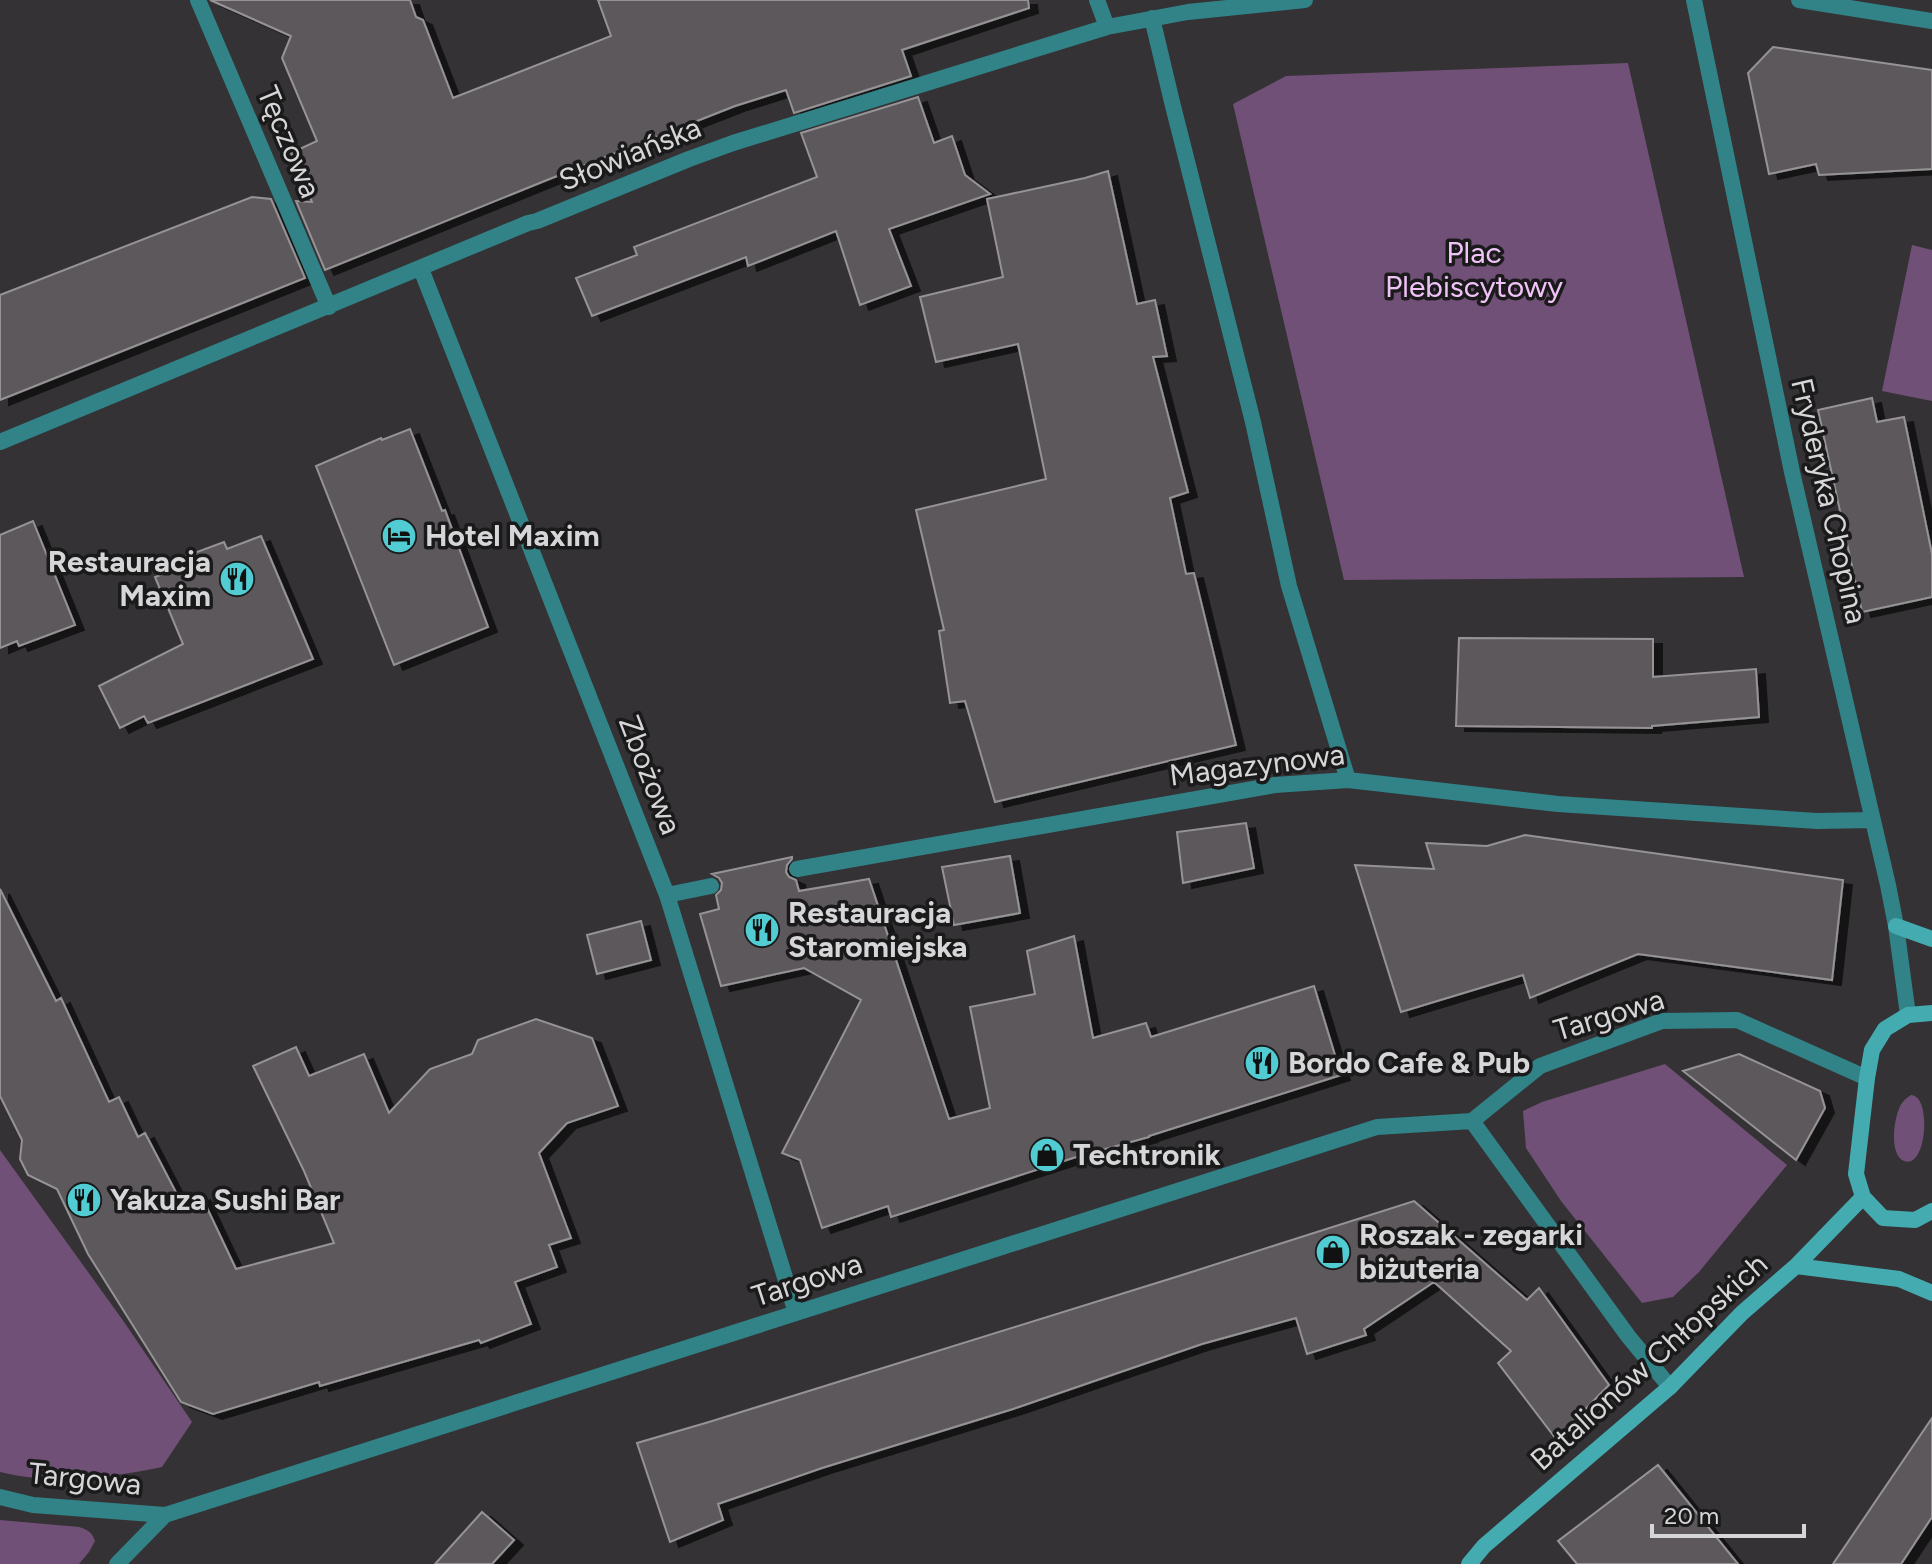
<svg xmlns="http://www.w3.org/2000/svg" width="1932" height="1564" font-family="Figtree,sans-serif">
<defs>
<filter id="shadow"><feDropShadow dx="9" dy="5" stdDeviation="0" flood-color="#0009"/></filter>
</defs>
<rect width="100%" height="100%" fill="#343235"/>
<path fill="#705076" d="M1628,63L1744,577L1344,580L1233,104L1286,76Z
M1912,245L1932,250V401L1882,391Z
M1665,1064L1787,1165L1699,1272L1673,1297L1642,1303L1561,1201L1526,1148L1523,1111L1542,1102Z
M1911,1095C1932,1095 1927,1170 1904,1161C1888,1155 1894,1114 1902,1103C1905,1099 1907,1098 1911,1095Z
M0,1150L122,1319L192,1422L162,1467C109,1478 54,1485 0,1472Z
M0,1520L79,1527C88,1530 92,1532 95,1541L89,1552L79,1564H0Z"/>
<path fill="#5b595c" stroke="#969396" stroke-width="2" filter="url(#shadow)" d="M210,0H410L416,17L423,20L453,98L611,36L598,0H1028L1029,8L902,50L911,76L794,113L786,90L735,106L547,180L325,270L296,201L312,202L291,153L317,141L282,58L291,36Z
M1773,47L1932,70V169L1819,175L1816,164L1769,174L1748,73Z
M918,97L934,143L952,136L965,175L990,194L889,229L911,286L860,305L836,231L748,266L746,257L592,316L576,278L637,255L634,247L817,177L801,133Z
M1108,171L1137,304L1155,300L1167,356L1153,357L1188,492L1170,498L1186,574L1194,573L1236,745L995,802L965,701L950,703L939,631L944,630L916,510L1046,479L1018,344L936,362L920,297L1003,277L987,199L1085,178Z
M252,197L271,199L305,278L0,400V295Z
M1872,398L1877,422L1904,417L1932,554V597L1862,612L1818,410Z
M410,429L442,511L445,510L488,627L394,665L316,466L381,438L382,440Z
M33,521L75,625L19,646L17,641L0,648V535Z
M261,536L313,659L148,723L144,716L120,728L99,686L183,644L155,577L189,564L186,556L224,542L227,549Z
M1459,638L1653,639V677L1756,669L1759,717L1652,726V728L1456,726Z
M1246,823L1254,868L1183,883L1177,832Z
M1525,835L1843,880L1832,980L1638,954L1530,998L1523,975L1401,1012L1355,865L1434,869L1426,843L1487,846Z
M1010,856L1020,913L954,925L942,867Z
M792,857V859L787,865L786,872L789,877L796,880L799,891L869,879L949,1119L990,1108L970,1007L1035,994L1027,951L1074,936L1093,1038L1146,1023L1151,1037L1314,986L1341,1075L1149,1136V1137L1073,1158L891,1217L888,1206L822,1228L800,1160L782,1153L861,1000L804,968L721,986L700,914L719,909L716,895L721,890L722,883L719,878L712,874Z
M0,889L56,1001L61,998L109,1102L119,1097L138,1137L145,1133L182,1204L201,1195L236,1269L334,1243L304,1171L253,1066L296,1047L309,1076L364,1054L389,1113L430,1069L472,1054L478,1040L536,1019L592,1038L618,1106L567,1123L539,1153L571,1238L549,1245L557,1267L515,1282L531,1324L481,1343L479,1340L320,1386L319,1382L213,1414L181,1402L88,1254L57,1189L28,1175L20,1159L22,1140L0,1096Z
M641,921L651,960L597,974L587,935Z
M1739,1054L1820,1091L1825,1108L1796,1160L1683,1071Z
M1414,1201L1527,1300L1539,1288L1609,1385L1556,1439L1498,1363L1511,1351L1434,1282L1364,1329L1366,1335L1307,1354L1296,1318L1202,1344L1013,1409L822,1468L718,1504L723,1520L670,1542L637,1443L709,1422L1179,1276Z
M1932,1418V1517L1901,1564H1833Z
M1658,1465L1738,1564H1577L1558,1541Z
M482,1512L514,1540L492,1564H435Z"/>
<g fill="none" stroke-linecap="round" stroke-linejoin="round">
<path stroke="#318387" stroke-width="16" d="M198,0L329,307
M1097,0L1107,27
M1694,0L1792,472L1888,885L1896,926L1908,1015
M1799,0L1932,21
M1152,18L1172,102L1253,422L1289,586L1348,780
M421,269L667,895L796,1313
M0,442L528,223L537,221L689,159L733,143L1107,27L1188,12L1305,0
M797,869L1275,785L1348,780L1558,804L1817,821L1872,820
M667,895L711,886
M1472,1121L1540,1066L1662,1021L1737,1020L1867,1078
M0,1497L33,1505L165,1515L1377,1127L1472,1121L1628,1336L1670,1387
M117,1564L165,1515"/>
<path stroke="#44acb1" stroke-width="16" d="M1896,926L1932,939
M1932,1013L1908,1015L1885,1029L1872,1050L1867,1078L1856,1174L1863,1197L1883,1218L1915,1220L1932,1211
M1796,1266L1899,1279L1932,1293
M1469,1564L1484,1546L1670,1387L1742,1313L1796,1266L1863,1197"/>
</g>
<defs>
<symbol id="hotel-disc" viewBox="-11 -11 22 22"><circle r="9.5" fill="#51ccd2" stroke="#1b1a1b"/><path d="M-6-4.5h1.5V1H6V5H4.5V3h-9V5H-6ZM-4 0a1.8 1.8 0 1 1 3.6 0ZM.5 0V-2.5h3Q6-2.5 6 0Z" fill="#111"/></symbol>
<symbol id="restaurant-disc" viewBox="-11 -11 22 22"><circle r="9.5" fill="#51ccd2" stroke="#1b1a1b"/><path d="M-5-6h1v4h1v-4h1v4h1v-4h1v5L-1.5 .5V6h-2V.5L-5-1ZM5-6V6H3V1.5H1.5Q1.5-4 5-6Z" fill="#111"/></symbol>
<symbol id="shop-disc" viewBox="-11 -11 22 22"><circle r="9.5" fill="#51ccd2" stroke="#1b1a1b"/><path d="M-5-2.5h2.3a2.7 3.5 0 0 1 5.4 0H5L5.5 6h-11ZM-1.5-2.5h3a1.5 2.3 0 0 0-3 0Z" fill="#111"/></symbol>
</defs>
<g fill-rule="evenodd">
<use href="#hotel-disc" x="379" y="516" width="40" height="40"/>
<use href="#restaurant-disc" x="217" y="559" width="40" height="40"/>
<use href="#restaurant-disc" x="742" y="910" width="40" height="40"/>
<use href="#restaurant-disc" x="1242" y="1043" width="40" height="40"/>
<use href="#shop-disc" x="1027" y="1135" width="40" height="40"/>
<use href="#restaurant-disc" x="64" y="1180" width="40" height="40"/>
<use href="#shop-disc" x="1313" y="1232" width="40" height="40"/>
</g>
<g text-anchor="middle" stroke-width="7" stroke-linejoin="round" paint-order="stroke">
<g font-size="30" fill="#d6d5d7" stroke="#1b1a1b">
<text transform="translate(289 142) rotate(67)" y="10">Tęczowa</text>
<text transform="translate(630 154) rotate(-22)" y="10">Słowiańska</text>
<text transform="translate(1829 501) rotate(77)" y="10">Fryderyka Chopina</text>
<text transform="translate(1257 765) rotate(-7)" y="10">Magazynowa</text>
<text transform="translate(650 775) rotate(69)" y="10">Zbożowa</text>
<text transform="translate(1609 1015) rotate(-17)" y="10">Targowa</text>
<text transform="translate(807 1280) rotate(-18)" y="10">Targowa</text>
<text transform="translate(1649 1362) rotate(-42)" y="10">Batalionów Chłopskich</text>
<text transform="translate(85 1479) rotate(6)" y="10">Targowa</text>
</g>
<g font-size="30" fill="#f0c3f8" stroke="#1b1a1b">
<text x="1474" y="263">Plac<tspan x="1474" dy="34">Plebiscytowy</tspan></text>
</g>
<g font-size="30" font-weight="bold" fill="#d6d5d7" stroke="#1b1a1b" text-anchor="start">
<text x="425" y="546">Hotel Maxim</text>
<text x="211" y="572" text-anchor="end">Restauracja<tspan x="211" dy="34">Maxim</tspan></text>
<text x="788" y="923">Restauracja<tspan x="788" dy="34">Staromiejska</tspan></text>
<text x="1288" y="1073">Bordo Cafe &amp; Pub</text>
<text x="1073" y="1165">Techtronik</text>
<text x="110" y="1210">Yakuza Sushi Bar</text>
<text x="1359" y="1245">Roszak - zegarki<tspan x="1359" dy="34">biżuteria</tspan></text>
</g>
</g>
<path d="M1652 1524v12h152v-12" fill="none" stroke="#d6d5d7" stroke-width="4"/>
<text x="1664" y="1524" font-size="24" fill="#d6d5d7" stroke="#1b1a1b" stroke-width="6" paint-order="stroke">20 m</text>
</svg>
